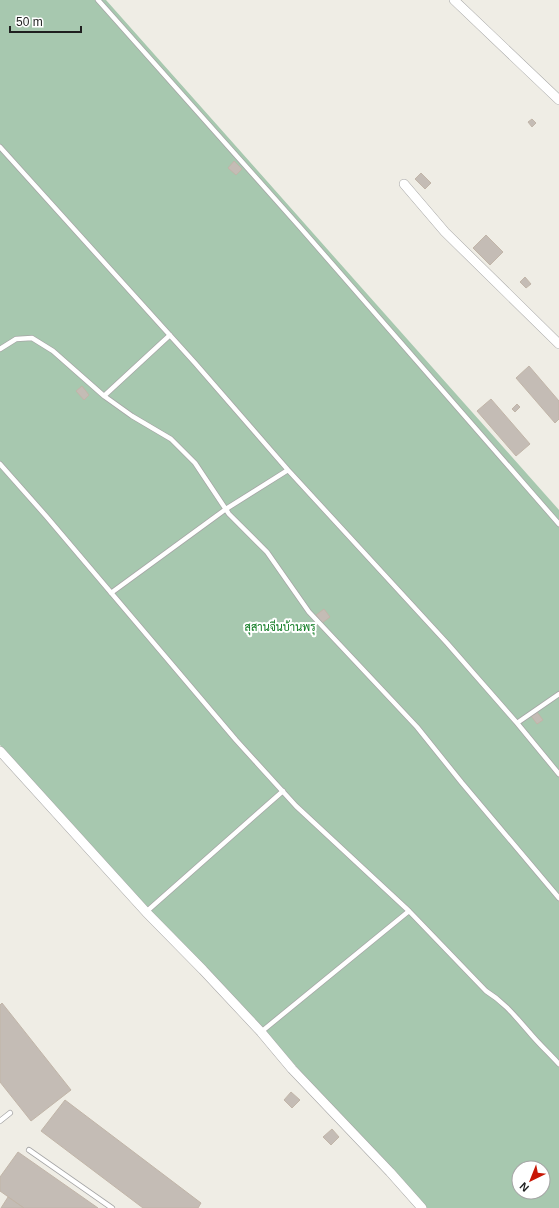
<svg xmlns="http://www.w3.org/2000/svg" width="559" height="1208" font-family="Arial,Sarabun,sans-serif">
<rect width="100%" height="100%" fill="#efede5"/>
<path fill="#a7c8af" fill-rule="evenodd" d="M0,0H106L559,510V1208H426L328,1103L268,1034L148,909L0,745ZM519,1168H543V1192H519Z"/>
<path fill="#c4bcb5" stroke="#c1b5a8" d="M532,119L536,123L532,127L528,122Z
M234,161L242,169L236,175L228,168Z
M421,173L431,183L425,189L415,179Z
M486,235L503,252L490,265L473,248Z
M525,277L531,284L526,288L520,282Z
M529,366L559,401V419L555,423L516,378Z
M82,386L89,395L84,400L76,391Z
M491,399L530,444L516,456L477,411Z
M517,404L520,407L515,412L512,409Z
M324,609L330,617L322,623L316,615Z
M537,712L543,720L537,724L531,716Z
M2,1003L71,1090L31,1121L0,1082V1005Z
M291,1092L300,1100L292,1108L284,1100Z
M65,1100L201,1203L198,1208H143L41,1131Z
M332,1129L339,1137L331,1145L323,1137Z
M18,1152L98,1208H24L0,1191V1177Z
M8,1197L24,1208H1Z"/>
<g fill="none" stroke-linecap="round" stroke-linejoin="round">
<defs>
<path id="service" d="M98,0L299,226L559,524
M0,147L195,363L288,470L447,643L517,723L559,774
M0,349L16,339L32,338L53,351L104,396L132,416L171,439L195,463L229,514L267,552L309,612L417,727L462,783L559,898
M104,396L170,335
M0,464L46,516L236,740L296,806L409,911
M111,593L226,509L288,470
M517,723L559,694
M146,912L283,791
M261,1032L409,911L486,991C504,1002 515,1016 529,1032C538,1043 549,1053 559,1064
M0,1121L10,1113
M29,1150L112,1208"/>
<path id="minor" d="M454,0L559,100
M404,184L445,232L559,344
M0,751L146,912L203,970L261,1032L292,1069L390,1172L422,1208"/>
</defs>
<use href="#service" stroke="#a6a6a6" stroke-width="6"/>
<use href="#minor" stroke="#a6a6a6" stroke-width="10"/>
<use href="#service" stroke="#fff" stroke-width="4.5"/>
<use href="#minor" stroke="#fff" stroke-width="9"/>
</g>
<g text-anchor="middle" stroke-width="4" stroke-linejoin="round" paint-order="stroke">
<g font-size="11" fill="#0e7b21" stroke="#fff">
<text x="280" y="631">สุสานจีนบ้านพรุ</text>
</g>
</g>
<g transform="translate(531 1180) rotate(223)"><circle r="19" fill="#ffffff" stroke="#a5a5a5"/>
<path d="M0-3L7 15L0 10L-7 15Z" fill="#c81605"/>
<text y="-6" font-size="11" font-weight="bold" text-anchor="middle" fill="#1f1f1f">N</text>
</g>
<path d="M10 26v6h71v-6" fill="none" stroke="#1f1f1f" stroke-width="2"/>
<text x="16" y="26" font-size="12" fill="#1f1f1f" stroke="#ffffff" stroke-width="3" paint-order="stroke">50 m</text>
</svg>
